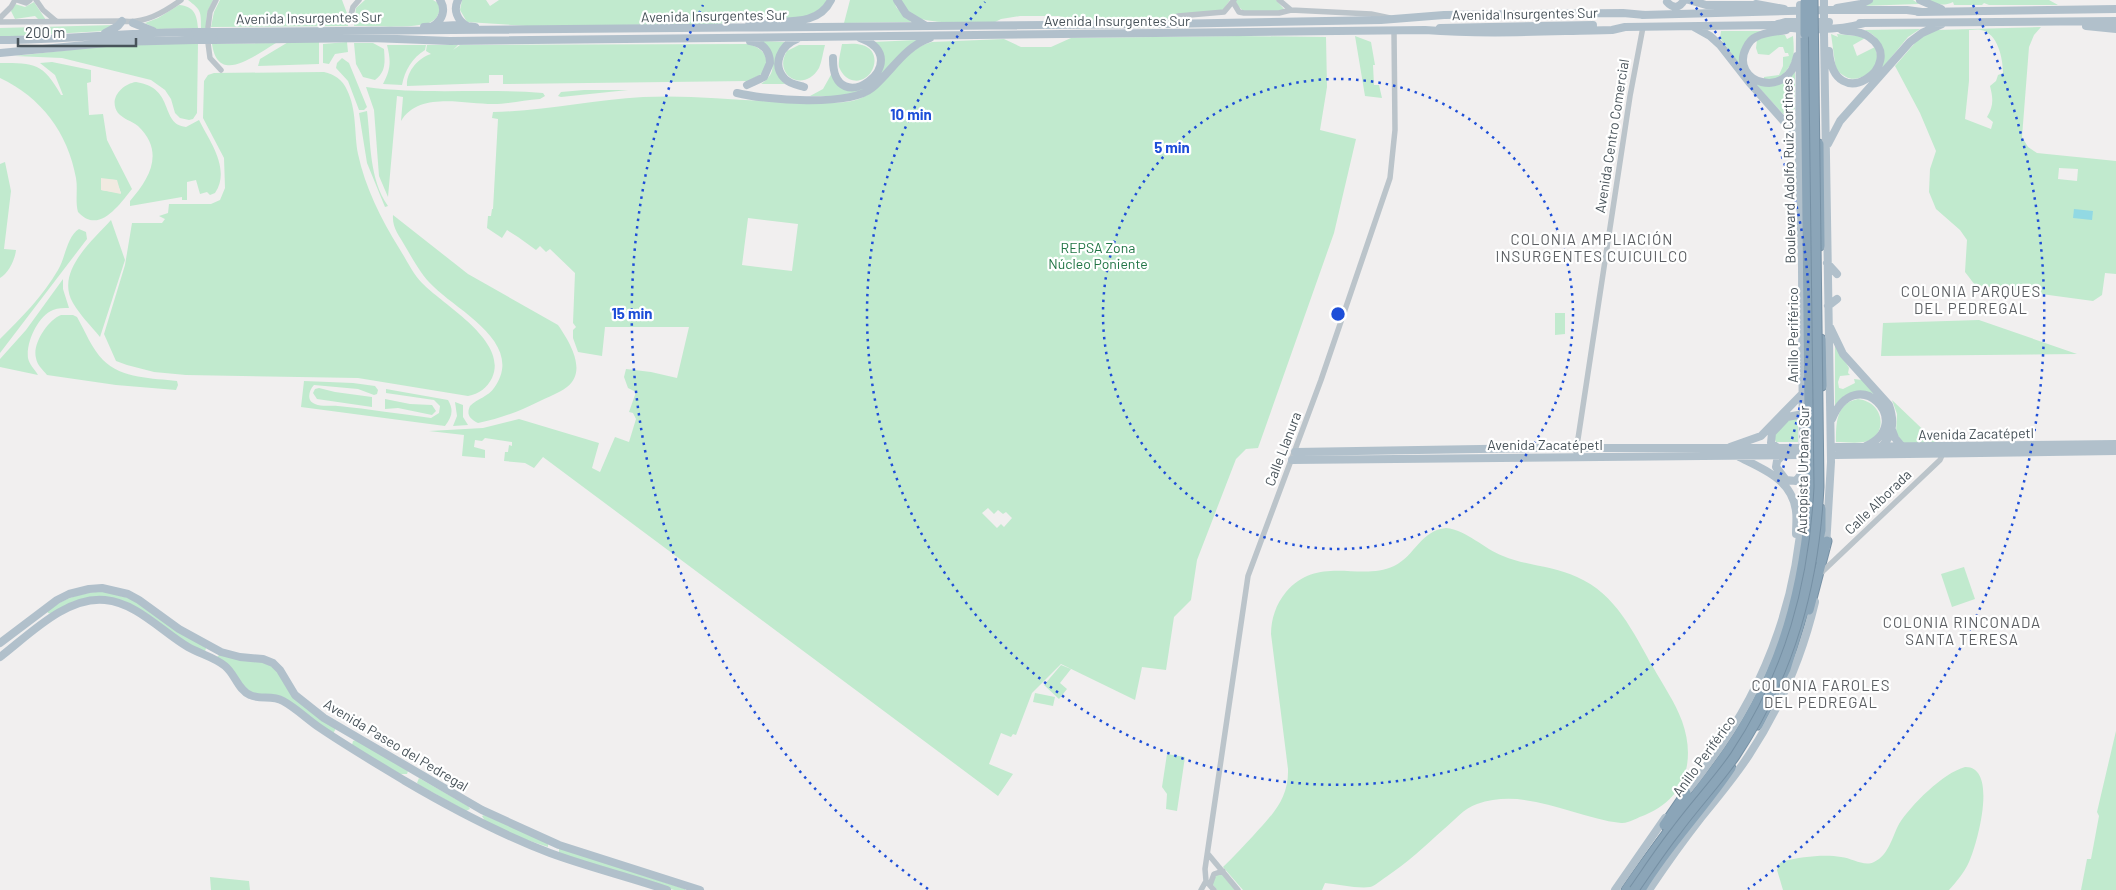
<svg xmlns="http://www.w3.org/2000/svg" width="2116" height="890" font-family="Barlow,sans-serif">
<rect width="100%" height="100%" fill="#f1efef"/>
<path fill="#c1eace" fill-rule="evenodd" d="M188,0H213L207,13L206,28H201C201,11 201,10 188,0Z
M220,0H342L348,16V26L211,27L214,12Z
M365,0H433L438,3L440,9C438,15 437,19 431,22C417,29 371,26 354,26L356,8Z
M462,0H486L490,6L499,0H827L822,8L806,17L716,24L527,26L467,22L460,10Z
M850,0H894L896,7L911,22L844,23Z
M899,0H1230L1223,10L1214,13H1182L1165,20L1074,21L1059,16H1020L1001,19L995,22C975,22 923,26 908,13C905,10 902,4 899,0Z
M1236,0H1276L1284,9L1282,11L1245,12L1236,5Z
M1872,0H1913L1919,4L1859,6Z
M1924,0H2049L2058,5H1989L1984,3L1982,5H1954L1953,2C1943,7 1934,4 1924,0Z
M34,2L46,20H39L35,16L15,19L11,11L15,4L25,7Z
M179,5C194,6 197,15 198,28L157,29L145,23L158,18Z
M116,25L104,31L0,37V28Z
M2041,27L2034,35L2029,47L2022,137L2028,147L2037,153L2116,161V274L2105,273L2102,295L2093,301L1975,285L1965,272L1967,240L1960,230L1936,209L1929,192L1930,169L1936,151L1920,113L1895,66L1921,36L1937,30ZM1969,30C1973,30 1978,29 1981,30C1998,33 2003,59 2003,73L1998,75L1996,81L1990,86C1993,98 1994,106 1987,117L1993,122L1991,129L1965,119L1969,81ZM2059,168L2078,169L2077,181L2058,179Z
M1920,29L1908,37L1879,72C1886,55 1882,36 1864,30Z
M1721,31H1762L1744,45L1746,73L1720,38Z
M1831,34L1838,37L1837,34L1867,37L1853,45L1857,56L1875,47L1878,59L1871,74C1853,80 1851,82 1836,70Z
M1768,35H1785L1787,39L1793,36C1795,58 1794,63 1779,79L1764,80V77L1779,75L1783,66V57L1789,56L1788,53H1785L1783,47H1779L1769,55L1758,54L1756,48L1757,40Z
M1239,36L1326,37L1327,87L1320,130L1356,139L1334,233L1258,448L1246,449L1236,459L1197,560L1191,600L1174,617L1166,670L1142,667L1135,700L1061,664L1032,693L1016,735L1013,734L1011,737L1001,733L989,764L1013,774L998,796L543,457L534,468L525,463L504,461L505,452H508L509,445L512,446V442L485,438L482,441L475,440L474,447L485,450V458L462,456L464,435L429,431L483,428L519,419L599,443L592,468L600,472L615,437L629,442L636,419L633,413L629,412L636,392L628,388L624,377L626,369L651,372L677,378L689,327H605L602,356L578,352L573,338V330L576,327L573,323L575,273L550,249L546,252L540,246L536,250L518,237L507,230L502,238L487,228L488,216H491L492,209H493L498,119L492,118L493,112C543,111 593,100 643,97C699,94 755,103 810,102C824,102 838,104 852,101C887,94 897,51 932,42L1004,39L1021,47H1051L1071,38ZM748,218L798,224L792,271L742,265ZM988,508L994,514L998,510L1003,514L1006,512L1012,518L1004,527L1001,524L997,528L982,513Z
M1355,36L1371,42L1375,65H1373L1374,85H1379L1382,98L1365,96Z
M917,40L880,75L882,69L873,42Z
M290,41L319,42V64L258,66L260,59Z
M760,41L785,42C775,58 770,68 785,84H761C781,70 771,57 760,41Z
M347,42L348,52L335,54L329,64L323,63V44Z
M198,43L197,113L193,119L189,120L180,118L175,113L171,99L165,90L151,80L62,58L15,56L105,46Z
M276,43C255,55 218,86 212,44Z
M354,43H373L384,49C385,62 386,72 375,80L363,77L356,64Z
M749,44C764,49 770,57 764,73L748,81L503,84V75H489V83L407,86C406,72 418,58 431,54L426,51L427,45H458L453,50L460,45Z
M842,44C848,44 856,43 862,45C886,51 872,89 849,79C845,77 841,72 839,67C838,60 841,51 842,44Z
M387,45H426L425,50C412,58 405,70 402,85L383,84C391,69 391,61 387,45Z
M799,45H825C823,52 822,61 819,68C804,94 772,75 787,51Z
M342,58L349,63L367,107L364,110H359L348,81L336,68L337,63Z
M52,62L91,70V82L87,83L89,115L103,114L107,140L132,189C119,205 99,235 78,212C75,201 78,189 76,178C68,133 41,97 0,78V63C35,63 43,63 61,95H63L55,75L40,63ZM101,179L116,180L121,193L101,190Z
M1795,71V109L1783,114L1752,80L1786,81Z
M324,72C334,74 343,80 347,90C357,110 354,133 358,154C365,187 381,219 399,248C406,259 413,274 422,283C443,305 509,341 492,378C487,388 479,394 468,396L358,378L186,375L154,372L127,365L116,361L104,334L125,265L132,223H162L165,219L159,216L168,213L169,204H211L220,200L225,188L224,158L203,118L204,81L208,75L214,73Z
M832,73C840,85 853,90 867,89L844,96H810L823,89Z
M136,82C176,88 159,124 186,127L199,120C210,142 231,169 215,193L210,195L207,192L200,194L196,180L187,182V200H182V197L130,206V201C150,178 165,152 138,126C132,121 123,119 118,113C108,99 122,84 136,82Z
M366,87C424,95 484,88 543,93L545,96L540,99C524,100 508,104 493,104C464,104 419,91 401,121L403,97L397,96L388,197L379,176L374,110Z
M584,90H628L561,97L558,96L561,92Z
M367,111C371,143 369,179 388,206L385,207L367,163L359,113Z
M5,162L11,191L4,249L16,250C15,260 8,274 0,278V164Z
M393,215L468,274L558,325C569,341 588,371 567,387C559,393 548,397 540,401C518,412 501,418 478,423C470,419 466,415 470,406C477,399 489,396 494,388C526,344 458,311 434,287C421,275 414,261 405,246C399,235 392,228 393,215Z
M111,220L125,260L100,337C91,326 80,315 73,303C55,272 92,241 111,220Z
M79,229L86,232L87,239L0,353V339C21,318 43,296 58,270C65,259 67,236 79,229Z
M63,279V289L69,308C64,308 58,308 53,310C38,316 26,342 28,358C29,364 35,370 38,375L0,367V359L26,330Z
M1555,313H1565V334L1555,335Z
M61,315H73L77,317C85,331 92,349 103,360C122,379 153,378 177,381L178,385L176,390L116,385L47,375C43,370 37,365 36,358C32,344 48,320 61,315Z
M1979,320L2077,354L1881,356L1883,323Z
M1835,345L1849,368L1848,373L1850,375L1840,376L1838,382L1839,388L1843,389L1855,383L1854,379L1862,380L1876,395C1860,388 1844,391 1835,406Z
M304,381L353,383L375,386L378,390L377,394L374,395L358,389L314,385C309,390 306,401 315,404C322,407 331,405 338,406C369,409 400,414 431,418L439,413L440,406L434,400L386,393V389L448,400C454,410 452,417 445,426L301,407Z
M319,388L335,392L372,397V407L317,399L313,393L315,389Z
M385,399L410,404L432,405L436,411L432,415L398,408L385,409Z
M1858,399C1884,402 1888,433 1868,441C1859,444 1845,442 1836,442C1836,423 1836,403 1858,399Z
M1892,400L1938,444H1904L1896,433L1897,414Z
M455,402L463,405V417L468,425L453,426L457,416Z
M1798,418V442H1776L1773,435L1789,419Z
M1446,528C1467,530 1484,549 1503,556C1527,566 1553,566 1577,577C1616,594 1633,632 1653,667C1663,685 1675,702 1682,721C1696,760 1686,798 1645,815C1638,817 1628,824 1621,823C1572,817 1526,787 1477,804C1464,808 1454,821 1444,829C1425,846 1407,863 1386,877C1381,880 1375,886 1370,887C1359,889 1336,884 1325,883L1322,890H1243L1223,867C1234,857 1243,846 1253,836C1272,815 1289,799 1288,769L1271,634C1271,619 1276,604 1286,592C1319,554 1360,582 1394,566C1415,556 1421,530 1446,528Z
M1964,567L1975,599L1952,607L1941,574Z
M102,591L132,599L206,648L205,652L176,637L135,607L96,597L72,602L51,614L48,613L47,611C66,597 79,594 102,591Z
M220,654L262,661L276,669L288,690L336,728L333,734L286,700L251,694L217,657Z
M1061,665L1071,669L1060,683L1067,689L1059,699L1044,685Z
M1035,693L1055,697L1053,706L1033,702Z
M2116,731V890H2081L2087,859H2091L2099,816L2097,812Z
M356,740L408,771L407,774H400L352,745L353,741Z
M1167,754L1185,757L1177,811L1166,809L1167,794L1162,787Z
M1965,767C1999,766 1977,845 1969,862C1964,873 1957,881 1949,890H1783L1777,870L1780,863L1784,861C1801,857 1824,854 1841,857C1852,858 1864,867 1874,862C1889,855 1892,837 1899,824C1911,805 1943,773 1965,767Z
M419,778L468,806L470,809L466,811L421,786L417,783Z
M484,815L546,842L548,844V847L515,836L485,821L482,816Z
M559,848L685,889V890H674L559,853Z
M1221,872L1235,890H1217L1211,882L1213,878Z
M210,877L249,881L250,890H211Z"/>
<path fill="#f1eae1" d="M101,178L117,180L121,194L101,190Z"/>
<path fill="#92d9e3" d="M2074,209L2093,211L2092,220L2073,218Z"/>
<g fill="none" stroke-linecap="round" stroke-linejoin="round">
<defs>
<path id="highway" d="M1819,144L1820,246
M1821,339L1822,386
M1815,558L1821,530V509
M1809,610L1827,541
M1758,725L1786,669L1806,603
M1664,825L1686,793
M1626,890C1655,847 1687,807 1718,765C1777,685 1802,602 1810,504L1805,34
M1641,890C1667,846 1703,810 1731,768"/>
</defs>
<use href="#highway" stroke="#7690a4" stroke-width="11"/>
<path stroke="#bbc4ca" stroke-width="5.5" d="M17,0L26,3L30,0
M36,0L43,10L56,21
M1279,0L1291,10L1371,14L1390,18
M1233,2L1239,12L1244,13H1279L1291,10
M351,15L353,7L359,0
M0,18L11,7L15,0
M0,22L122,21C144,24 163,13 181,0
M1164,24L1178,16L1224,12L1234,0
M208,27L210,12L216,0
M208,43L210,58L221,70
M1576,452L1630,96L1643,27
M1822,572L1940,460L1944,451
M1208,854L1238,890
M1210,885L1214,874L1223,871
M1201,890L1206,881
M1214,890L1206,881L1205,869L1248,576L1321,380L1390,178L1395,130L1394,31"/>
<path stroke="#b1c0cb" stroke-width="8" d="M458,0C453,10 457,20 467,26
M897,0L906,14L926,26
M1689,0L1706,5H1759
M1920,0L1941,9
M1667,2C1673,9 1680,8 1684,0
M1756,4L1784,9
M1837,8L1861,4L1869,0
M1918,12L2116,9
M1642,15L1828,10H1907L1922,12
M133,23L153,31
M1860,23L2116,21
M1778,24L1786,22H1829
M749,25C775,17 816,31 831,0
M433,26C443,20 446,9 440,0
M2086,26L2116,29
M424,27L457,25L475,27
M1694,27L1710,36L1720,45L1749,82L1789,127L1797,145
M1440,28L1593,25
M1786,30C1776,32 1765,32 1756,37C1751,39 1748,44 1746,48C1729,82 1788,102 1797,56
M214,32L1163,24L1381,20L1444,15L1623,13L1645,15
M105,33L118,26L122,21
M1824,34L1831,462L1826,547
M797,39C781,45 771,65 785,79C790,84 797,85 804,87
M0,40C65,40 130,32 195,32
M214,40L371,38L450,41L1425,30C1487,35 1550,31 1612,30L1625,27L1774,25C1802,31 1837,31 1865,23
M1829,51C1834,118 1909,64 1869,37C1862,31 1851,32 1842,30
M0,53L117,42L195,40
M833,58C832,125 920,60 860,38
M747,85L764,77L770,63C770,51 763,43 750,41
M737,93C765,100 849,107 872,88C892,71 904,47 930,38
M1828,144L1840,121L1910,42L1922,33L1942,24
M1827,263L1837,274
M1828,306L1837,299
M1830,327L1843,354L1889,405C1895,422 1893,437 1879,449
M1832,419C1856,360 1917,423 1866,446
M1892,430L1895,438L1904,449
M1730,447L1761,436L1803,393
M1836,447L2116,444
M1778,448L1771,443L1772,433L1787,417L1798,415L1802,419
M1295,452L1542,448H1798
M1783,455L1777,461L1776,467L1786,480L1796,481L1803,472
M1836,455L2116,451
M1739,457C1764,469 1792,480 1796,511C1797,518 1796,526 1796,534
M1292,460L1798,455
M0,643L57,600L69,594L89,589L102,588L128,594L139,600L179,629L221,652L240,657L263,659L273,663L280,670L295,695L324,718L482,810L559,845L700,890
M0,657C29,635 66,596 105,600C137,603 161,631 188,647C200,654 214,657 225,666C235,674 238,690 250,695C260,700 272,695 283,701C296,708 308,720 320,728C348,747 377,764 405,781C451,808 500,834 550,853C588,867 629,877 667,890
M1682,797C1692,786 1701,774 1710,761C1770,681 1802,586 1803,485L1802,267L1799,154L1800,34
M1615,890L1665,818
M1649,890C1665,866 1682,842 1700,819C1717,798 1734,778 1749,755C1780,708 1802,657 1815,602"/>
<use href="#highway" stroke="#8ba5b8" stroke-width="9"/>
<defs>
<path id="highway-bridge" d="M1805,34V2
M1634,890C1648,870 1661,850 1676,831C1695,805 1717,782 1735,756C1790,673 1814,585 1819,487L1813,0"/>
</defs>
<use href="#highway-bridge" stroke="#7690a4" stroke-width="11" stroke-linecap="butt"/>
<path stroke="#b1c0cb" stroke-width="8" d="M1824,1V34
M195,32H214
M1800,34V5
M195,40H214"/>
<use href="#highway-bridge" stroke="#8ba5b8" stroke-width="9"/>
</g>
<g fill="none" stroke="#1d4ed8" stroke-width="2.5" stroke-dasharray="2.5 5">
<circle cx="1338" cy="314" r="235"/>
<path d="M1691 2A471 471 0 1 1 985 2"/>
<path d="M928 889A706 706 0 0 1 703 5M1973 5A706 706 0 0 1 1748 889"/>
</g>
<g text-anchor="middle" stroke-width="4.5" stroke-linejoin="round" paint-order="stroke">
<g font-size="14" fill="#48535a" stroke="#fff">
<text transform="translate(1525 14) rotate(-1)" y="5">Avenida Insurgentes Sur</text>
<text transform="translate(714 16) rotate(-1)" y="5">Avenida Insurgentes Sur</text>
<text transform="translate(309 18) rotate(-1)" y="5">Avenida Insurgentes Sur</text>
<text x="1117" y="26">Avenida Insurgentes Sur</text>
<text transform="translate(1612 136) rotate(-81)" y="5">Avenida Centro Comercial</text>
<text transform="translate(1789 171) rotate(-91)" y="5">Boulevard Adolfo Ruiz Cortines</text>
<text transform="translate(1793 335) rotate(-90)" y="5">Anillo Periférico</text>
<text transform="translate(1976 434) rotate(-1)" y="5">Avenida Zacatépetl</text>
<text x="1545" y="450">Avenida Zacatépetl</text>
<text transform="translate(1283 449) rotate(-69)" y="5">Calle Llanura</text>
<text transform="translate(1803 470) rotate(-89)" y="5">Autopista Urbana Sur</text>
<text transform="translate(1878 502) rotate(-44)" y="5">Calle Alborada</text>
<text transform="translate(396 745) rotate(31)" y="5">Avenida Paseo del Pedregal</text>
<text transform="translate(1704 756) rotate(-54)" y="5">Anillo Periférico</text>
</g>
<g font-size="14" fill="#207444" stroke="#fff">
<text x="1098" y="253">REPSA Zona<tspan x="1098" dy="16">Núcleo Poniente</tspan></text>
</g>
<g font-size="15" letter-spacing="1" fill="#5c5f63" stroke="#fff">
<text x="1592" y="245">COLONIA AMPLIACIÓN<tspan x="1592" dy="17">INSURGENTES CUICUILCO</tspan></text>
<text x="1971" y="297">COLONIA PARQUES<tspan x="1971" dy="17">DEL PEDREGAL</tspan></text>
<text x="1962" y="628">COLONIA RINCONADA<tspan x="1962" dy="17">SANTA TERESA</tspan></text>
<text x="1821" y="691">COLONIA FAROLES<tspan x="1821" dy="17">DEL PEDREGAL</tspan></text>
</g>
</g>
<circle cx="1338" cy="314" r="8" fill="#1d4ed8" stroke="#fff" stroke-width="2.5"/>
<g font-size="15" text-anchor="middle" font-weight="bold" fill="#1d4ed8" stroke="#fff" stroke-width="4.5" stroke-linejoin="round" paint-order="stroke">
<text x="911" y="120">10 min</text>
<text x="1172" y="153">5 min</text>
<text x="632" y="319">15 min</text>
</g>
<path d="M18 38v8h118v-8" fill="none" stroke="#48535a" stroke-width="2.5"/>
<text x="25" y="38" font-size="15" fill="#48535a" stroke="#ffffff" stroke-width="4" paint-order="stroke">200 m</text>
</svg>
